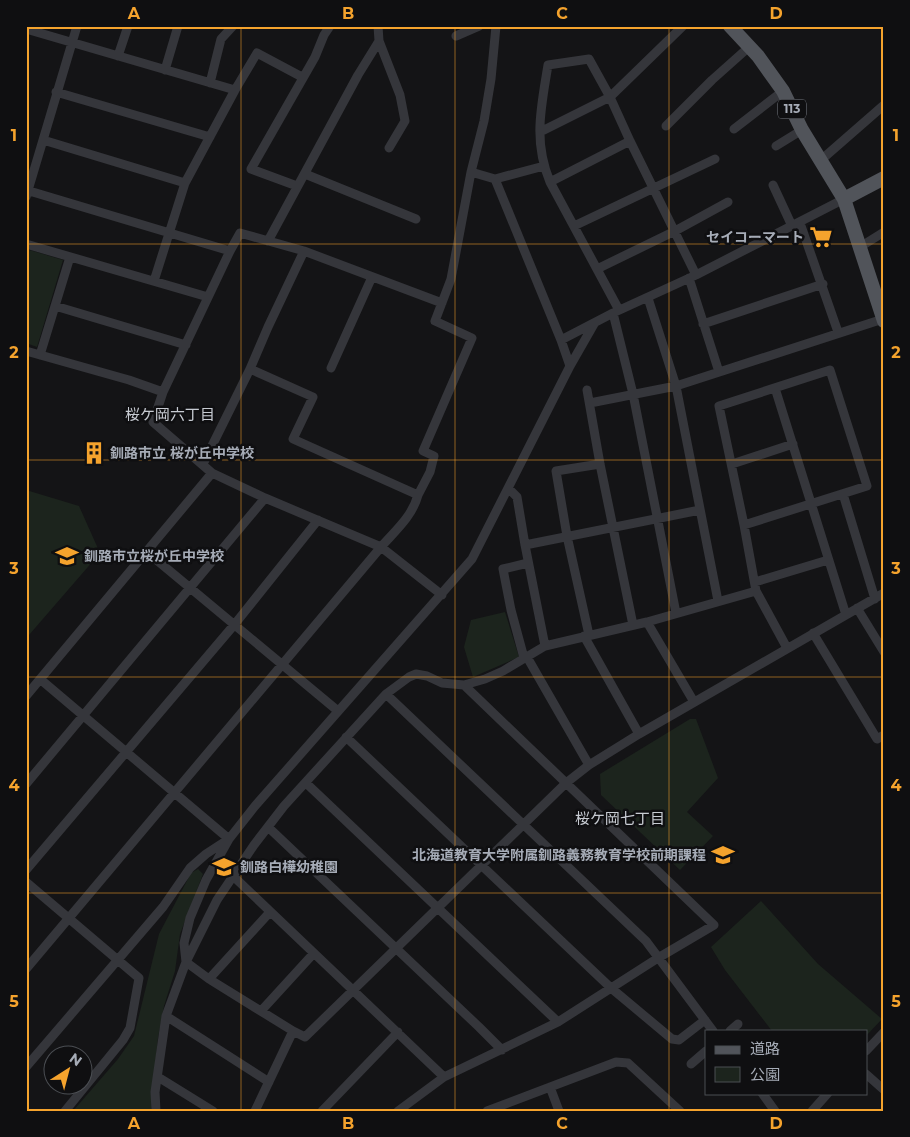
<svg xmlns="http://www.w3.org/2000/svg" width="910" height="1137" font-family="Montserrat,'Noto Sans JP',sans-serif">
<rect width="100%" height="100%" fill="#141416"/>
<path fill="#1c241d" d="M26,249L63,260L37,347L26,343Z
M26,490L79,506L100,553L29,635L26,634Z
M505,612L519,657L473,677L464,647L471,620Z
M690,719H696L718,778L687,812L713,836L680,870L601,795L600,774Z
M198,869L203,874L180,934L175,971L164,1006L158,1038L151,1105V1111H73L118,1059L134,1036L159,934L191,873Z
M761,901L818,964L882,1019L866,1036V1031H772L725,970L711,947Z"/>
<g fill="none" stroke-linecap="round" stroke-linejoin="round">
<path stroke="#35363b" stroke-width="9" d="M378,26L379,41L400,95L405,121L389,148
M26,29L235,90
M456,36L479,26
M118,56L128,26
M165,70L178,26
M210,83L221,39L233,26
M56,92L210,137
M666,126L712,80L749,47
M734,129L783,91
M540,132L610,97L683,26
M43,140L185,183
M776,146L802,130
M821,160L884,105
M471,172L495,179L544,166
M305,174L416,219
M495,179L561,340L570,366
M550,182L630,141
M773,185L792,226
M297,186L251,169L315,57L324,35L330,26
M26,190L230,251
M26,197L77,26
M800,223L838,332
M574,226L715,159
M268,241L358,75L379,41
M26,244L208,297
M860,247L884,232
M597,269L675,231L728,202
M689,278L719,372
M154,281L185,183L235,90L257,53L302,77
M648,298L676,386L718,601
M442,303L304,251L240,233L230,251L163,392L153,422L212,473L265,498L381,547L442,595
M55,306L186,345
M619,310L550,182C533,141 541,108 548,65L589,59L610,97L630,141L696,275
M613,313L633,394L676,613
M703,324L823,284
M561,340L613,313L696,275L844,199
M26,351L129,380L163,392
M40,355L70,257
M331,368L372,277
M775,388L846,615
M587,390L600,464L633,625
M590,403L676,386L883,319
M203,464L250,369L268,327L304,251
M732,464L793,444
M509,489L517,497L525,545L545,646
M843,494L875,599
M418,495L430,472L434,456L423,451L472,338L435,321L451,279L471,172L484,121L491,79L496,26
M744,525L867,486L830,370L719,406L744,525L756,591L787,648
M525,545L700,510
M147,552L338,711
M755,582L828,560
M857,608L884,652
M647,622L694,702
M813,633L877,739L884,735
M589,635L567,536L556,471L600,464
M584,636L639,734
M527,657L589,765
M524,658L511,610L503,569L528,563
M386,694L646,941L713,1031
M26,696L212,473
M346,737L611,988L672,1039L679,1040L705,1020
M306,783L558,1022
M26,784L265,498
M268,827L479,1027L502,1050
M26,870L234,625L318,520
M232,875L444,1077
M26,882L139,978L130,1028L123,1040L65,1111
M26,969L381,547C395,531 412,517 418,495L293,439L313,397L250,369
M209,979L270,912
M261,1011L314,953
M166,1016L269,1082
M293,1031L209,979L186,962L184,943L190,918L206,880L229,839L255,806L472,559L570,366L594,324
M730,1031L738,1024
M866,1051L884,1032
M691,1064L706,1051
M26,1067L163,907L190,868L206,854L229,839L40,679
M866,1074L884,1090
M158,1077L213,1111
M550,1087L559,1111
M762,1093L775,1111
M156,1111L155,1092L166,1016L186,962L217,900L254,845L284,806L386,694L409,677L416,674L427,676L442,683L464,685L485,679L503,671L545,646L647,622L756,591
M255,1111L293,1031L305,1037L566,783L589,765L639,734L884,593
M322,1111L398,1032
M398,1111L444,1077L558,1022L658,958L714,925L464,685
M487,1111L616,1062L628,1063L680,1111
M812,1111L828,1093"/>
<path stroke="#51545a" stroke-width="14" d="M730,26L758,56L783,91L802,130L844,199L884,321
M844,199L884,178"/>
</g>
<path fill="none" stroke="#f5a32d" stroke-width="1" stroke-opacity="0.55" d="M241,26V1111M455,26V1111M669,26V1111M26,244H884M26,460H884M26,677H884M26,893H884"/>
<defs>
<symbol id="supermarket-bare" viewBox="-9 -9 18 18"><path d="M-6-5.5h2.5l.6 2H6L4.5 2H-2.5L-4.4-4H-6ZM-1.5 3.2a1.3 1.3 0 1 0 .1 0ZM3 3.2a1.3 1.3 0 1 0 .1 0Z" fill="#f5a32d" stroke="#0f0f11" stroke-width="2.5" paint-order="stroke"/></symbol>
<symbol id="building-bare" viewBox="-9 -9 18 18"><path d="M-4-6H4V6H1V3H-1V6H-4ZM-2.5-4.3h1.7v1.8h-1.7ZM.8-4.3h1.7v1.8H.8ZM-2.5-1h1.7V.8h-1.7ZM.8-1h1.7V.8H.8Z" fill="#f5a32d" stroke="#0f0f11" stroke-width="2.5" paint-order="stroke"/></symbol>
<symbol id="school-bare" viewBox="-9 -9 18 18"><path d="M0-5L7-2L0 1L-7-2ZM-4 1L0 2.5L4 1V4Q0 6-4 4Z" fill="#f5a32d" stroke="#0f0f11" stroke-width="2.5" paint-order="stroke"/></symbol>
</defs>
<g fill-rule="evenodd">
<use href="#supermarket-bare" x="805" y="221" width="32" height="32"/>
<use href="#building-bare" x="78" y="437" width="32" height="32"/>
<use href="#school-bare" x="51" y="540" width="32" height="32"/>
<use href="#school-bare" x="707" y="839" width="32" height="32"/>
<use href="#school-bare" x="208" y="851" width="32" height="32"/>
</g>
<g text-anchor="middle" stroke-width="5" stroke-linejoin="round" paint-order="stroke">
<rect fill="#0f0f11" stroke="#797d85" stroke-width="1" x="778" y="99.5" width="28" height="19" rx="4"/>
<g font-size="12" font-weight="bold" fill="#a6acb7">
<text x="792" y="113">113</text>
</g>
<g font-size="14" font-weight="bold" fill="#a6acb7" stroke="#0f0f11" text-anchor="start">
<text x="804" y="242" text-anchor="end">セイコーマート</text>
<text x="110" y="458">釧路市立 桜が丘中学校</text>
<text x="84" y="561">釧路市立桜が丘中学校</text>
<text x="706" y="860" text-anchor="end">北海道教育大学附属釧路義務教育学校前期課程</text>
<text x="240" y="872">釧路白樺幼稚園</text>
</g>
<g font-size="15" fill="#c7cbd2" stroke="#0f0f11">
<text x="170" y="420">桜ケ岡六丁目</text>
<text x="620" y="824">桜ケ岡七丁目</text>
</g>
</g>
<rect width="910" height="1137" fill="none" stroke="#0f0f11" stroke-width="55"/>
<rect x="705" y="1030" width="162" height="65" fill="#0f0f11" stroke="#4b4e53"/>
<rect x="715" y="1046" width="25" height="8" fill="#51545a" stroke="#4b4e53"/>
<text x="750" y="1054" font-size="15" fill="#a6acb7">道路</text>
<rect x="715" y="1067" width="25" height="15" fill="#1c241d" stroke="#4b4e53"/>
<text x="750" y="1080" font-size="15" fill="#a6acb7">公園</text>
<g transform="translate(68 1070) rotate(36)"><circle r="24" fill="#0f0f11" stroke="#4b4e53"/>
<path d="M0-4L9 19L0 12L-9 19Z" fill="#f5a32d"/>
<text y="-8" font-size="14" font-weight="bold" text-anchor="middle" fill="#a6acb7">N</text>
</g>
<rect x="28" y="28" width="854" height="1082" fill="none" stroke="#f5a32d" stroke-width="2"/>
<g font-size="16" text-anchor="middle" font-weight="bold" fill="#f5a32d">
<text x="134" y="19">A</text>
<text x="348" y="19">B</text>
<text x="562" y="19">C</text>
<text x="776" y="19">D</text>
<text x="14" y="141">1</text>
<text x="896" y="141">1</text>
<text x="14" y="358">2</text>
<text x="896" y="358">2</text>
<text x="14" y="574">3</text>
<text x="896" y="574">3</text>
<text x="14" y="791">4</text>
<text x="896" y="791">4</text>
<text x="14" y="1007">5</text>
<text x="896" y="1007">5</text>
<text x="134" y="1129">A</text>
<text x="348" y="1129">B</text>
<text x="562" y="1129">C</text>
<text x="776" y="1129">D</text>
</g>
</svg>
